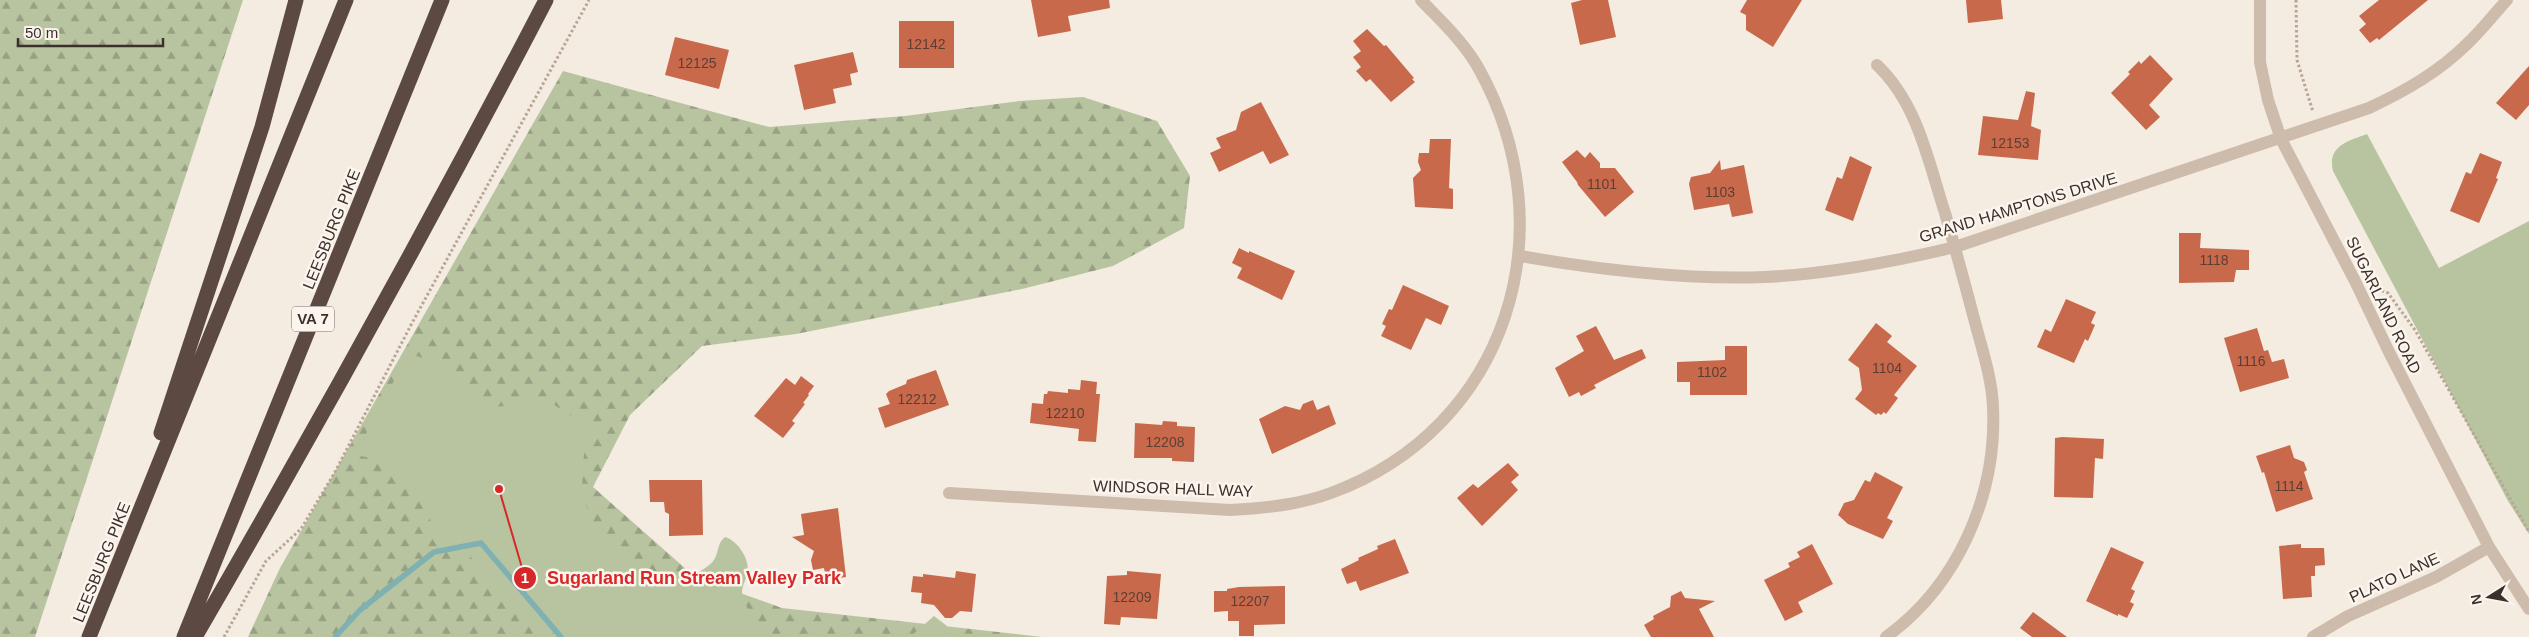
<svg xmlns="http://www.w3.org/2000/svg" width="2529" height="637" font-family="Arial,sans-serif">
<defs>
<pattern id="forest-firs" width="22" height="20" patternUnits="userSpaceOnUse" patternTransform="scale(1.25)"><rect width="22" height="20" fill="#b8c4a0"/><path d="M5 1l3.5 6h-7zM16 11l3.5 6h-7z" fill="#97a083"/></pattern>
</defs>
<rect width="100%" height="100%" fill="#f4ebe1"/>
<path fill="url(#forest-firs)" d="M0,0H243L35,637H0Z
M563,71L769,127L905,116L1019,101L1083,97L1157,121L1190,176L1184,228L1113,266L1022,289L796,334L702,346L630,415L593,487L695,577L782,608L1042,637H248L280,568Z"/>
<path fill="#b8c4a0" d="M2367,134L2439,268L2529,221V534L2508,501L2333,171C2327,146 2348,141 2367,134Z
M408,354L432,360L462,378L471,394L491,408L545,399L595,431C585,441 583,456 583,470C582,479 582,488 584,497C591,539 647,594 692,575C698,573 711,565 714,560C719,552 717,543 725,537C738,541 751,560 747,574C746,580 742,586 742,592C745,608 756,625 765,637H559L518,610L472,558L438,536L410,479L377,459L355,455Z
M934,616L947,626L944,637H910Z"/>
<g fill="none" stroke-linecap="round" stroke-linejoin="round">
<path stroke="#7fb0b2" stroke-width="5.5" d="M335,637L360,610L434,552L481,543L561,637"/>
</g>
<path fill="#c8694b" d="M1031,0H1109L1110,8L1068,16L1071,31L1038,37Z
M1582,0H1608L1616,37L1580,45L1571,3Z
M1747,0H1802L1773,47L1746,30V15L1740,12Z
M1966,0H2001L2003,19L1968,23Z
M2379,0H2428L2379,40L2377,38L2370,43L2359,30L2366,24L2359,16Z
M899,21H954V68H899Z
M1367,29L1384,46L1386,45L1414,78L1412,79L1415,82L1391,102L1370,79L1366,82L1356,71L1361,67L1353,57L1361,51L1353,41Z
M675,37L729,50L719,89L665,75Z
M853,52L858,72L850,74L852,85L833,89L836,103L804,110L794,65Z
M2150,55L2173,79L2149,105L2160,117L2146,130L2111,93L2130,74L2128,72L2139,61L2141,64Z
M2529,66V105L2516,120L2496,103Z
M2026,91L2035,93L2031,126L2041,130L2038,160L1978,155L1983,116L2018,120Z
M1261,102L1289,155L1270,164L1263,151L1219,172L1210,153L1221,148L1216,138L1236,130L1241,112Z
M1430,139H1451L1449,188L1453,189V209L1415,207L1413,178L1421,170L1418,162L1419,153H1429Z
M1577,150L1585,158L1590,152L1600,163V168H1615L1634,192L1605,217L1578,185L1577,182L1562,162Z
M2480,153L2502,162L2496,178L2498,179L2479,223L2450,211L2466,172L2471,174Z
M1850,156L1872,167L1853,221L1825,210L1837,177L1842,179Z
M1720,160L1721,170L1744,165L1753,213L1732,217L1729,204L1694,210L1689,184L1691,177L1710,173Z
M2179,233H2201L2200,248L2249,250V270H2236L2234,282L2179,283Z
M1239,248L1249,253V251L1295,271L1282,300L1237,278L1242,268L1232,263Z
M1403,285L1449,306L1441,325L1426,318L1411,350L1381,336L1386,326L1382,324L1389,309L1392,310Z
M2066,299L2096,312L2091,323L2095,325L2088,341L2085,339L2074,363L2037,347L2045,329L2051,332Z
M1876,323L1892,336L1887,342L1917,366L1894,395L1898,398L1886,414L1884,412L1881,415L1878,413L1876,415L1855,399L1862,390L1859,368L1848,360Z
M1596,326L1614,360L1642,349L1646,358L1594,385L1596,388L1581,396L1579,392L1569,397L1555,368L1584,351L1576,336Z
M2257,328L2264,351L2268,350L2272,362L2284,359L2289,378L2240,392L2224,338Z
M1725,346H1747V395H1690V382H1677V362L1725,360Z
M936,370L949,405L885,428L878,408L890,404L886,394L889,391L906,384L907,380Z
M801,376L814,386L808,394L809,395L803,403L805,404L792,421L795,423L783,438L754,416L786,378L795,385Z
M1081,380L1097,382L1096,394H1100L1096,442L1078,441L1079,429L1030,423L1032,403L1043,404L1044,394H1047L1048,391L1068,393V389L1080,390Z
M1313,400L1317,410L1329,405L1336,424L1272,454L1259,419L1285,406L1300,410L1303,404Z
M1163,421L1177,422V426L1195,427L1194,462L1172,461V458H1134L1135,423L1162,425Z
M2062,437L2104,439L2103,459L2095,458L2093,498L2054,497L2055,438Z
M2290,445L2294,458L2304,462L2307,470L2304,472L2313,499L2276,512L2264,472L2262,473L2256,456Z
M1508,463L1519,475L1511,482L1518,490L1482,526L1457,498L1473,484L1478,488Z
M1875,472L1903,487L1887,518L1893,521L1883,539L1848,524L1838,515L1844,503L1854,500L1865,480L1870,482Z
M649,480H702L703,535L669,536V514L665,512L664,502H650Z
M838,508L846,577L826,580L824,568L813,570L811,560L814,551L792,537L804,535L801,514Z
M1395,539L1409,573L1360,591L1356,581L1347,584L1341,569L1359,560L1358,558L1378,549L1377,546Z
M1812,544L1833,584L1798,602L1803,612L1785,621L1764,580L1790,567L1788,563L1800,557L1797,552Z
M2301,544V548H2324L2325,565L2315,566V576H2311L2312,597L2283,599L2279,546Z
M2111,547L2144,562L2131,589L2135,591L2130,602L2134,604L2127,618L2118,614V616L2086,601Z
M956,571L976,574L972,612L960,611L952,618H945L934,605L921,603L922,593L911,592L913,576L923,577V574L955,578Z
M1127,571L1161,574L1157,619L1121,617L1120,625L1104,624L1107,576L1127,575Z
M1285,586V624L1254,625V636H1239V621H1228V611L1214,612V591H1227V589L1239,587Z
M1681,591L1685,598L1715,601L1699,609L1714,637H1651L1644,625L1654,619L1653,616L1670,607L1671,596Z
M2033,612L2067,637H2032L2020,628Z"/>
<g fill="none" stroke-linecap="round" stroke-linejoin="round">
<path stroke="#b9a596" stroke-width="3" stroke-dasharray="2.5 2.5" stroke-linecap="butt" d="M2296,0L2297,60L2313,112
M2377,289L2388,293L2415,330L2529,532
M224,637L266,561L301,529L335,472L412,323L589,0"/>
<path stroke="#cdbbac" stroke-width="12" d="M2260,0V62L2268,100L2281,139L2355,281L2389,352L2489,547L2529,609
M1877,65C1918,104 1928,161 1945,213C1956,251 1966,288 1976,326C1983,352 1992,380 1993,407C1997,495 1958,585 1886,637
M1520,256C1600,270 1684,280 1765,277C1830,274 1892,262 1955,247L2369,108C2405,91 2439,72 2468,43C2482,30 2494,14 2507,0
M949,493L1230,510C1264,508 1299,505 1331,493C1508,428 1568,230 1479,69C1465,43 1441,21 1421,0
M2313,637L2348,616L2436,577L2489,547"/>
<path stroke="#5c4a42" stroke-width="15" d="M161,433L262,127L296,0
M89,637L346,0
M184,637L442,0
M195,637C317,427 434,215 546,0"/>
</g>
<g text-anchor="middle" stroke-width="5" stroke-linejoin="round" paint-order="stroke">
<g font-size="14" fill="#5e3e33">
<text x="926" y="49">12142</text>
<text x="697" y="68">12125</text>
<text x="2010" y="148">12153</text>
<text x="1602" y="189">1101</text>
<text x="1720" y="197">1103</text>
<text x="2214" y="265">1118</text>
<text x="2251" y="366">1116</text>
<text x="1887" y="373">1104</text>
<text x="1712" y="377">1102</text>
<text x="917" y="404">12212</text>
<text x="1065" y="418">12210</text>
<text x="1165" y="447">12208</text>
<text x="2289" y="491">1114</text>
<text x="1132" y="602">12209</text>
<text x="1250" y="606">12207</text>
</g>
<rect fill="#fbf5ee" stroke="#756b66" stroke-width="1" x="292" y="306.5" width="42" height="25" rx="4"/>
<g font-size="15" font-weight="bold" fill="#3b302b">
<text x="313" y="324">VA 7</text>
</g>
<g font-size="16" fill="#3b302b" stroke="#fbf5ee">
<text transform="translate(2018 207) rotate(-17)" y="6">GRAND HAMPTONS DRIVE</text>
<text transform="translate(331 229) rotate(-68)" y="6">LEESBURG PIKE</text>
<text transform="translate(2384 305) rotate(64)" y="6">SUGARLAND ROAD</text>
<text transform="translate(1173 488) rotate(2)" y="6">WINDSOR HALL WAY</text>
<text transform="translate(101 562) rotate(-68)" y="6">LEESBURG PIKE</text>
<text transform="translate(2394 577) rotate(-25)" y="6">PLATO LANE</text>
</g>
</g>
<path fill="none" stroke="#d62828" stroke-width="2" d="M499 489L525 578"/>
<g fill="#d62828" stroke="#fbf5ee" stroke-width="2">
<circle cx="499" cy="489" r="5"/>
<circle cx="525" cy="578" r="12"/>
</g>
<g font-size="15" text-anchor="middle" font-weight="bold" fill="#fff">
<text x="525" y="583">1</text>
</g>
<g font-size="18" text-anchor="middle" font-weight="bold" fill="#d62828" stroke="#fbf5ee" stroke-width="5" stroke-linejoin="round" paint-order="stroke">
<text x="694" y="584">Sugarland Run Stream Valley Park</text>
</g>
<g transform="translate(2489 597) rotate(259)" stroke="#fbf5ee" stroke-width="4" paint-order="stroke">
<path d="M0-4L9 19L0 12L-9 19Z" fill="#3b302b"/>
<text y="-8" font-size="14" font-weight="bold" text-anchor="middle" fill="#3b302b">N</text>
</g>
<path d="M18 38v8h145v-8" fill="none" stroke="#3b302b" stroke-width="2.5"/>
<text x="25" y="38" font-size="15" fill="#3b302b" stroke="#fbf5ee" stroke-width="4" paint-order="stroke">50 m</text>
</svg>
